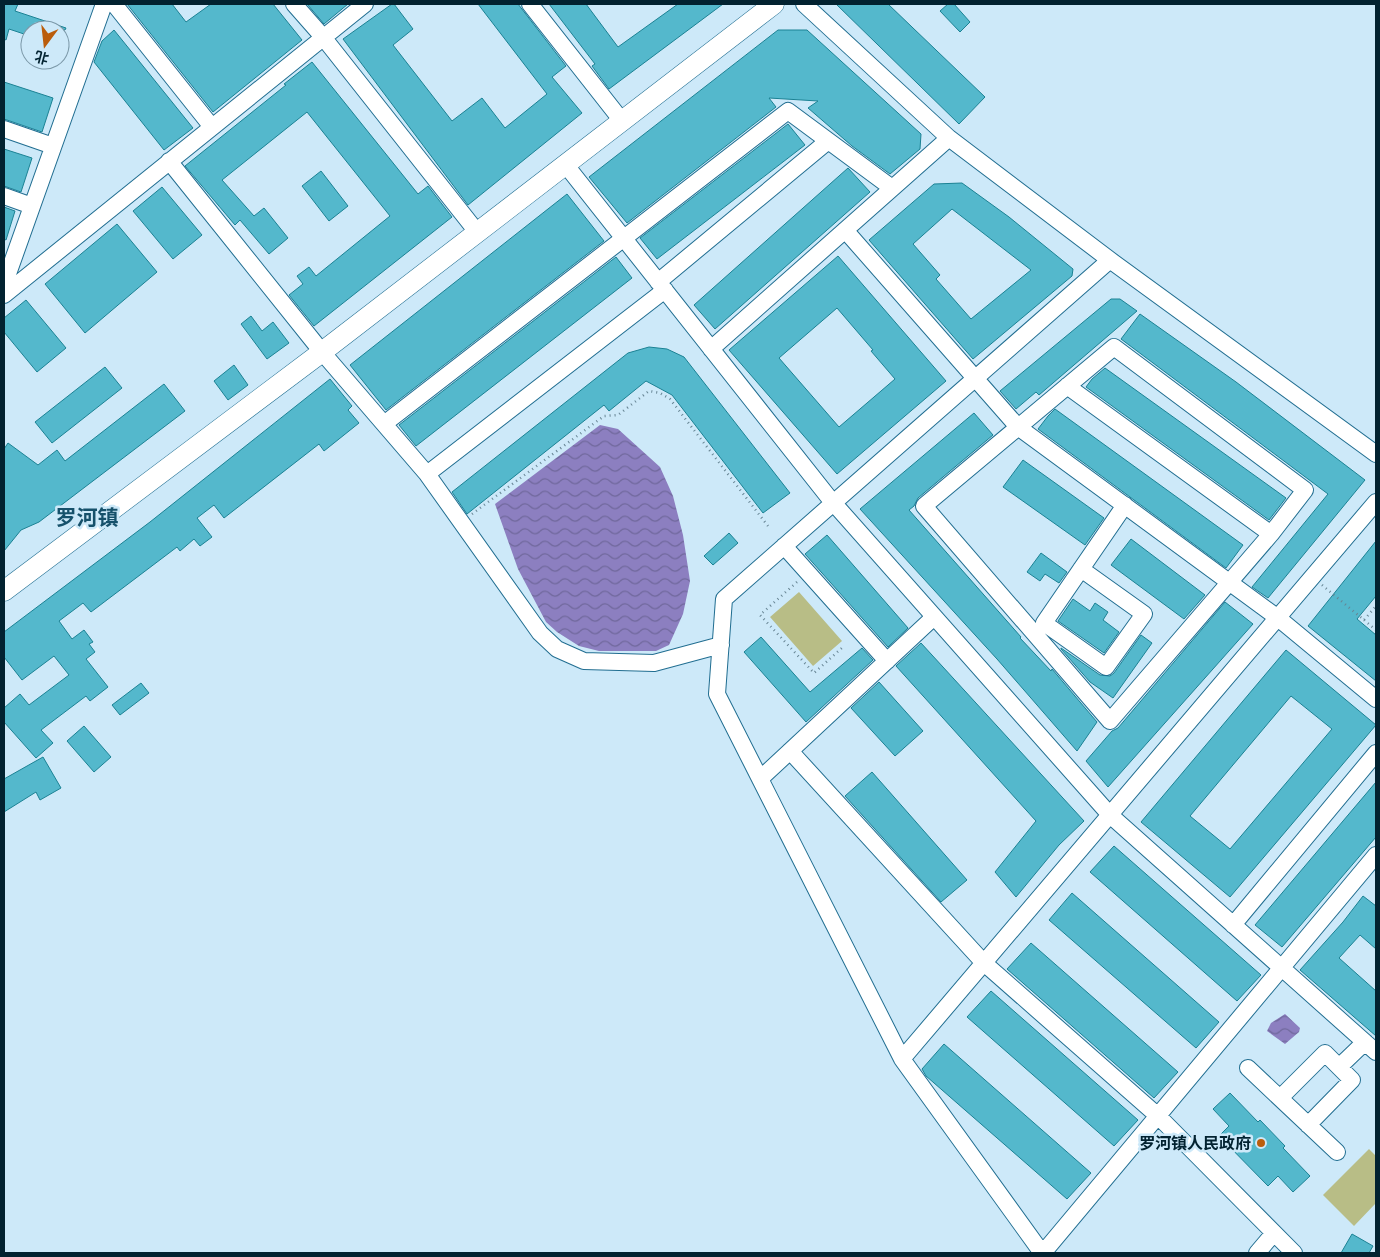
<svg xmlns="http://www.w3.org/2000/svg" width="1380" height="1257" font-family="Overpass,'Noto Sans SC',sans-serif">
<defs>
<pattern id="water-waves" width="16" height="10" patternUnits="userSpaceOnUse" patternTransform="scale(1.25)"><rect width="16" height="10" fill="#8c7fc0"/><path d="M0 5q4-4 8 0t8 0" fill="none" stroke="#70689c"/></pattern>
</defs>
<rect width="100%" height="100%" fill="#cde9f9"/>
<path fill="#b8bd86" d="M799,592L842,641L813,666L770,617Z
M1369,1149L1376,1156V1203L1354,1226L1323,1195Z"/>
<path fill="url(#water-waves)" d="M600,425L618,429L660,467L673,496L683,535L690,581L683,614L669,645L656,651H599L579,646L557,632L546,622L518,569L495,504Z
M1285,1014L1300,1028L1299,1032L1285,1044L1267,1031L1271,1023Z"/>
<path fill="#54b8cc" stroke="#1b8294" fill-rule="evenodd" d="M4,4H18L15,11L66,28L65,30H30V36L9,29L6,40L4,39Z
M127,4H172L186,22L211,4H273L302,40L213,112Z
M307,4H348L324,24Z
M392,4H394L413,29L393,45L452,121L482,98L505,128L547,94L478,4H518L566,66L552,77L582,113L468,205L343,39Z
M549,4H586L618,47L678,4H723L609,89L592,66L595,64Z
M836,4H888L985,97L959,124Z
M948,4H954L970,22L960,32L940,11Z
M114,30L193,128L164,150L94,62L102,41Z
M778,30H807L921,134L920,149L890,174L852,146L808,108L818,101L769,98L776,107L627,223L589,177Z
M312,62L418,194L428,186L452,217L314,326L289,295L303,284L297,276L309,267L316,276L390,216L307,112L222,180L254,216L264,208L288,238L269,254L240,220L235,225L185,166L286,85L284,84Z
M4,82L53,98L42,132L4,119Z
M788,124L805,145L657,259L640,238Z
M4,149L32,158L21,192L4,186Z
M848,168L870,192L715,329L694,305Z
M321,171L348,206L329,221L302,186Z
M962,183L1009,217L1073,269L1072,276L973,359L869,240L934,184ZM952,209L1031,270L971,319L936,279L940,275L913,244Z
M162,187L202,235L173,259L133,211Z
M567,194L604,241L386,410L350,365Z
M4,207L15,211L6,240L4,239Z
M117,224L157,272L85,333L45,284Z
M838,256L946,381L837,474L729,350ZM837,308L873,350L871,351L895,379L839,427L779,358Z
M616,257L632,278L416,446L399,425Z
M1111,299H1120L1137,311L1039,395L1036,392L1016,409L1000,391Z
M26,300L66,348L37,372L4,332V318Z
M1140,314L1236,382L1365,480L1268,598L1252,587L1328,494L1121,339Z
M251,316L262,331L273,322L289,343L267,359L241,324Z
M649,347L667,349L684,357L790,493L763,513L672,395L646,381L609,411L604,405L467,514L452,492L628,353Z
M234,365L248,385L228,400L214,381Z
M105,367L122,388L52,443L35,422Z
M1105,368L1286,498L1269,520L1086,387L1092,379Z
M330,379L352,406L348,410L359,423L324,451L319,444L224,518L214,505L197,518L212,537L200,546L194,539L180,551L177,547L91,612L83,603L59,621L72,639L84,630L93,642L89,644L95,652L86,659L108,687L90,701L86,696L41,730L53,743L36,758L4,722V708L20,694L29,705L69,675L54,656L22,680L4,657V632L150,522Z
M164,384L185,411L39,522L21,530L4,551V449L8,443L38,465L57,450L65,461Z
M1055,409L1243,545L1226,568L1038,429L1048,416Z
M974,413L993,435L918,498L914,506L909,510L1021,637L1020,638L1051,671L1052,669L1097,722L1077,751L997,659L860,509Z
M1023,460L1104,518L1085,545L1003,487Z
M729,533L738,543L713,565L704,556Z
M827,535L908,628L888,647L805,554Z
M1131,539L1205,595L1184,619L1111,565Z
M1376,541V596L1357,619L1376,635V681L1308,626Z
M1041,553L1067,572L1059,583L1045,574L1040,581L1027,572Z
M1073,599L1090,611L1095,603L1108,612L1103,620L1119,632L1104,653L1058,621Z
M1225,602L1253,624L1108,787L1086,761L1112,731L1118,728Z
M1141,635L1152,643L1113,698L1090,682L1061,649V648L1100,675L1110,676L1114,673Z
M761,637L810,692L862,648L873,660L806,722L744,652Z
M921,643L1084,821L1059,845L1016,897L995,872L1036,821L896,666Z
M1286,650L1376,725L1230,897L1141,822ZM1291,696L1332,729L1230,849L1190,816Z
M879,682L923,731L895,756L851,708Z
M141,683L149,693L120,715L112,705Z
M84,726L111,757L94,772L67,741Z
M43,757L61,788L40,800L36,792L4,812V779Z
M872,772L967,880L941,902L845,796Z
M1376,782V837L1282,947L1255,925Z
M1114,846L1261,975L1237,1001L1090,872Z
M1072,893L1219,1022L1196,1048L1049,920Z
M1363,896L1376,906V949L1360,935L1339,958L1376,991V1036L1300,970L1343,922Z
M1031,943L1178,1072L1154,1098L1007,969Z
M991,991L1138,1120L1114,1146L967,1017Z
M944,1044L1091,1173L1067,1199L926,1076L922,1069Z
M1230,1093L1258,1122L1260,1120L1285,1146L1283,1148L1310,1176L1293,1192L1278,1176L1268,1186L1219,1136L1229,1126L1213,1109Z
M1352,1234L1373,1246L1369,1253H1341Z"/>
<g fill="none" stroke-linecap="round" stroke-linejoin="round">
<defs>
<path id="minor" d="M114,4L212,127
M294,4L323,37L477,232
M530,4L622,121
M804,4L949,138L1110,260L1376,454
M4,129L53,146
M169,161L322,352L427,474L540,633L557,649L584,661L654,663L721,645
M565,164L830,499L1110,815L1376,1052
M4,196L32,206
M845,230L1018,427L1278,618L1376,699
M658,282L828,141
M4,285L104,4
M4,295L365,4
M1114,347L1305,490L1271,534L1110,721L924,506Z
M711,349L949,138
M1067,386L1271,534
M384,424L788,111L892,188
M427,474L665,290
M784,546L887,661
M1081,569L1144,614L1106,667L1044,623L1125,505
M790,751L984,963L1158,1116L1294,1253
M760,779L934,617
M1233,925L1376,753
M902,1059L1376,502
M1339,1067L1365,1042
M1248,1068L1337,1152
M1280,1098L1325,1053L1352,1080L1308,1125
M1042,1253L902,1059L717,694L724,599L1110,260
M1043,1253L1376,855
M1257,1253L1274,1233"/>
<path id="major" d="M4,591L322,352L774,4"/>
</defs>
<use href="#minor" stroke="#216e91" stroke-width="18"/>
<use href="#major" stroke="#216e91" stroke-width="21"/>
<path stroke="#678594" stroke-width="2.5" stroke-dasharray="1 4" stroke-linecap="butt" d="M472,514L604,416L618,415L649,391L660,393L670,399L768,526
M797,582L760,615L814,673L843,647
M1322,585L1364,620L1376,606
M1364,620L1376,630"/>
<use href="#minor" stroke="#fff" stroke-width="16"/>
<use href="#major" stroke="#fff" stroke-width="20"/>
</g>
<circle fill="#ba5d0c" stroke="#cde9f9" stroke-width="2" cx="1261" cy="1143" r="5"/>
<g text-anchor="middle" stroke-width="5" stroke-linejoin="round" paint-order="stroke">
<g font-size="16" font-weight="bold" fill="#022230" stroke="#cde9f9" text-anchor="end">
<text x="1251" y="1149">罗河镇人民政府</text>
</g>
<g font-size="21" font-weight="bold" fill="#16516b" stroke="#cde9f9">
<text x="87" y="525">罗河镇</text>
</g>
</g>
<rect width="1380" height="1257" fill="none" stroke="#022230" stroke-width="10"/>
<g transform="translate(45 45) rotate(195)"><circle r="24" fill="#cde9f9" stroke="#7c99a9"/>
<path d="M0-4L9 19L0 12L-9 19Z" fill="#ba5d0c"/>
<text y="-8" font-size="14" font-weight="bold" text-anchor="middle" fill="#022230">北</text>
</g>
</svg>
